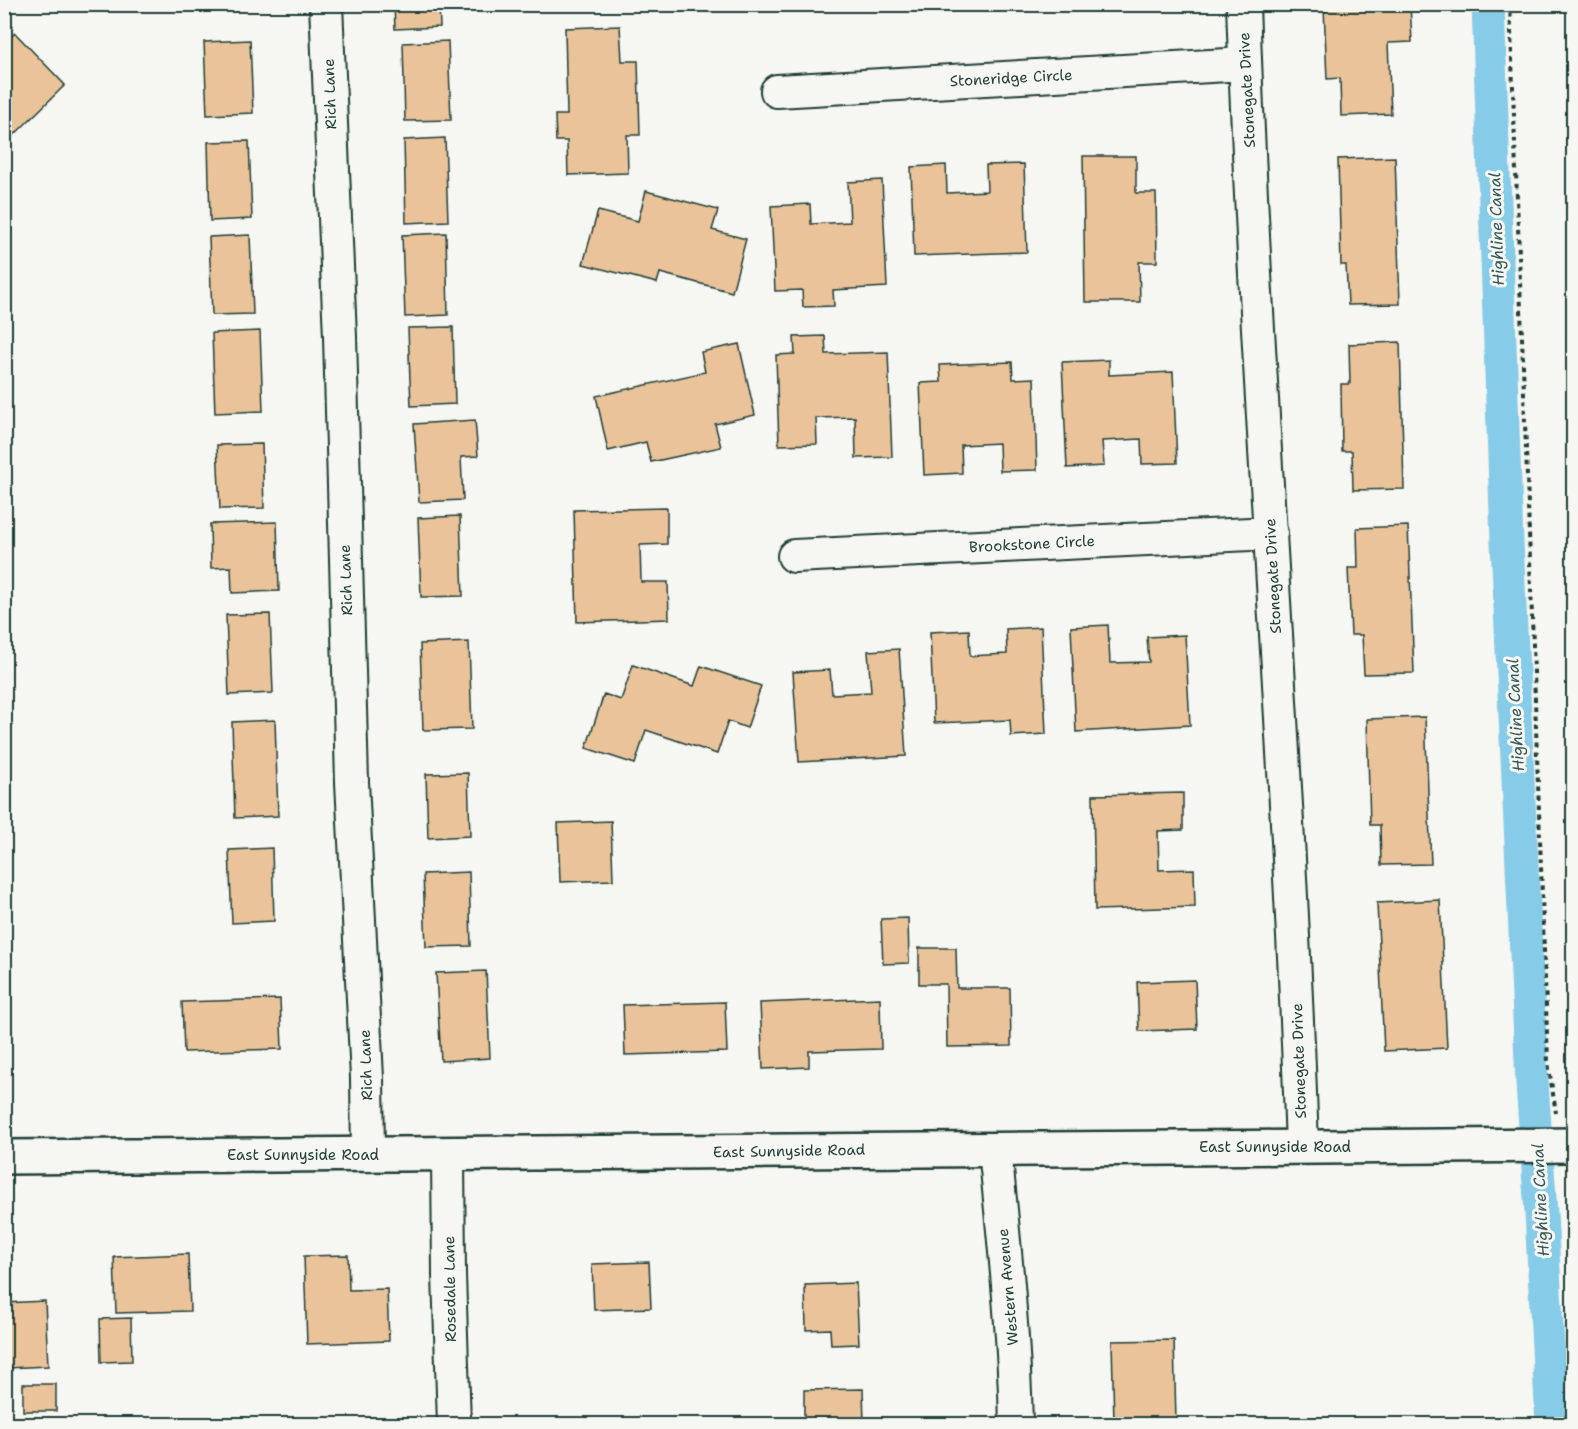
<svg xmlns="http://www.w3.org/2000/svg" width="1578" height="1429" font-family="'Shantell Sans',sans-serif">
<rect width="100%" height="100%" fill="#f6f6f2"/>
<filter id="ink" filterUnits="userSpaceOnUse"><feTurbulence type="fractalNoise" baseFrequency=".0167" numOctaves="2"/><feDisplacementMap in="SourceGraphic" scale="12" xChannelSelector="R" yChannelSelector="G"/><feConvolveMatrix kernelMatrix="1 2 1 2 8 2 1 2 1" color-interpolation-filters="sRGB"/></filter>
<g filter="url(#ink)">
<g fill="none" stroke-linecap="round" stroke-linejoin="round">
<path stroke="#86cbe7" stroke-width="33" d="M1488,4L1507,542L1532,1083L1541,1213L1552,1424"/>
</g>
<path fill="#eac39a" stroke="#1f3d34" stroke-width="1.5" d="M394,4H439L440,27L395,29Z
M904,4H944V7L904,9Z
M1354,4H1410L1412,42L1388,43L1391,114L1341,116L1340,78L1327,79L1324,7L1354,6Z
M620,26L622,61H638L640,135H627L628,173L568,175L567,141H556L555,115H567L565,28Z
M15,33L65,85L6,143L4,141V43Z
M250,40L253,113L207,115L204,42Z
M448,41L451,120L405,121L403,43Z
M445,138L448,221L406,223L404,140Z
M249,141L252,219L210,221L208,142Z
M1083,156H1136V193H1156L1157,262H1139L1140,302H1085Z
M1395,157L1400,304L1348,305L1346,265H1341L1338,159Z
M1024,164L1027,252L914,256L911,167L946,165L947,193L987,191L986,165Z
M882,180L887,287L833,290L834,306L803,307L802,290L775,291L771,206L810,204L811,224L850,222L848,182Z
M646,191L718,210L712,230L746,239L732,292L660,273L657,283L583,264L598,211L638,221Z
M446,233L448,315L405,317L402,235Z
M250,235L253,314L212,315L209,237Z
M453,327L455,404L411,406L408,328Z
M260,331L263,411L215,413L212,333Z
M825,336L826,354L888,352L892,457L856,458L855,417L816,418L817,444L779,445L776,355L795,354L794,337Z
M1567,340H1574V451H1572Z
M1400,342L1404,489L1353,490L1352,451H1342L1341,384H1350L1349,344Z
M739,344L755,415L715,424L721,447L651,462L646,442L608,451L596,396L705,372L701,352Z
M1109,360V375L1173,372L1177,463L1142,464L1141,439L1102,441L1104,466L1067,468L1062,362Z
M1012,362L1013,379L1034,378L1037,470L1000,471L999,443L961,445L962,473L924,475L920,383L941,382L940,365Z
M475,420L478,456L461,457L463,500L419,502L414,424Z
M262,444L264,508L220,509L217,445Z
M667,508V544L640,545L641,582H668L669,619L577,622L574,510Z
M460,516L463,596L421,597L418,518Z
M277,522L279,591L232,593L231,567L211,568L210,524Z
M1408,526L1414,673L1364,674L1362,635H1351L1348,568H1358L1357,528Z
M270,614L273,693L229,695L226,615Z
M1108,625L1110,663L1149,662L1147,637L1185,635L1190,725L1076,732L1071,627Z
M1041,627L1046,734L1011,736L1010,720L934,723L930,632L969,630L970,656L1007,654L1006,629Z
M469,642L472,729L423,730L420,644Z
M899,649L906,756L799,762L793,672L830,670L832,694L871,692L868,651Z
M633,665L694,686L701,666L761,686L747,728L728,721L717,754L646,730L635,764L586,748L604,694L621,700Z
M1425,717L1431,864L1381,865L1380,825H1370L1367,719Z
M275,720L278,816L235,818L232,722Z
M468,773L470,836L428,838L426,774Z
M1183,793V830L1158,831L1159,870L1194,869L1195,907L1095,910L1093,795Z
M611,821L613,880L560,882L558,823Z
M272,848L274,921L232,923L229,850Z
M469,872L471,946L426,947L423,874Z
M1440,900L1447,1048L1384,1051L1377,903Z
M908,918L909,963L883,964L881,919Z
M919,948H956L957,988H1010L1011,1046L947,1047L946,984H919Z
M486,971L490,1058L441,1061L436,973Z
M1195,980L1197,1029L1139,1031L1137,982Z
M880,998L881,1049L809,1051V1067L763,1069L760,1003Z
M280,999L282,1049L184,1052L182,1002Z
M725,1002L727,1052L625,1055L623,1005Z
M188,1254L190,1311L116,1313L114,1257Z
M348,1255L349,1290L387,1289L389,1341L307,1344L304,1256Z
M649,1262L651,1308L594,1310L592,1264Z
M856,1283L859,1344L831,1345L830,1329L806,1330L805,1285Z
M45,1301L48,1366L6,1368L4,1303Z
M131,1318L132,1361L101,1362L100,1319Z
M1174,1340L1176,1422L1114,1423L1112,1341Z
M23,1384H56V1411H23Z
M863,1389L864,1424H804V1390Z"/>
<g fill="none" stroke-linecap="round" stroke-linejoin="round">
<defs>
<path id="minor" d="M326,4L340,337L352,782L367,1078L368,1155
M1243,4C1256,386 1289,766 1302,1147
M777,91L1245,64
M794,556L1271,533
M995,1149C1004,1241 1014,1332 1016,1424
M448,1154L449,1275L454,1424"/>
<path id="secondary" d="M4,1157L1574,1145"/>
</defs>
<use href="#minor" stroke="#1f3d34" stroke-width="36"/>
<use href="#secondary" stroke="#1f3d34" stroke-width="38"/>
<path stroke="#1f3d34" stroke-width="4" stroke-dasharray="4.5 4.5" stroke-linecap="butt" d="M1510,4L1548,1062L1556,1113"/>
<use href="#minor" stroke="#f6f6f2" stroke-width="32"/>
<use href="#secondary" stroke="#f6f6f2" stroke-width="33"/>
</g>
</g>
<g text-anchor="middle" stroke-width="6" stroke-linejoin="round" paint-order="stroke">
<g font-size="15" fill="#1f3d34" stroke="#f6f6f2">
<text transform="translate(1011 78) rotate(-3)" y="5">Stoneridge Circle</text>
<text transform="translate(1247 90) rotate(-93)" y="5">Stonegate Drive</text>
<text transform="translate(330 94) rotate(-92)" y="5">Rich Lane</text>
<text transform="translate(1032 544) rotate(-3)" y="5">Brookstone Circle</text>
<text transform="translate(1273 576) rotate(-93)" y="5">Stonegate Drive</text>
<text transform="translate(346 580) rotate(-92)" y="5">Rich Lane</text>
<text transform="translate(1299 1061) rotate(-92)" y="5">Stonegate Drive</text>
<text transform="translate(366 1065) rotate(-92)" y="5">Rich Lane</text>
<text x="1275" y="1152">East Sunnyside Road</text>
<text transform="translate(789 1151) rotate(-1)" y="5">East Sunnyside Road</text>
<text x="303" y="1160">East Sunnyside Road</text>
<text transform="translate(1008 1287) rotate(-95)" y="5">Western Avenue</text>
<text transform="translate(450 1289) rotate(-91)" y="5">Rosedale Lane</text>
</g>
<g font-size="16" font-style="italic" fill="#345958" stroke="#f6f6f2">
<text transform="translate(1496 229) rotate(-92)" y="6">Highline Canal</text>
<text transform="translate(1515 715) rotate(-93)" y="6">Highline Canal</text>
<text transform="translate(1540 1200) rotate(-93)" y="6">Highline Canal</text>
</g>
</g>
<rect width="1578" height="1429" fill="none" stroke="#f6f6f2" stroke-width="24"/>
<rect x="12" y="12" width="1554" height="1405" fill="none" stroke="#1f3d34" stroke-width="2" filter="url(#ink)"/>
</svg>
